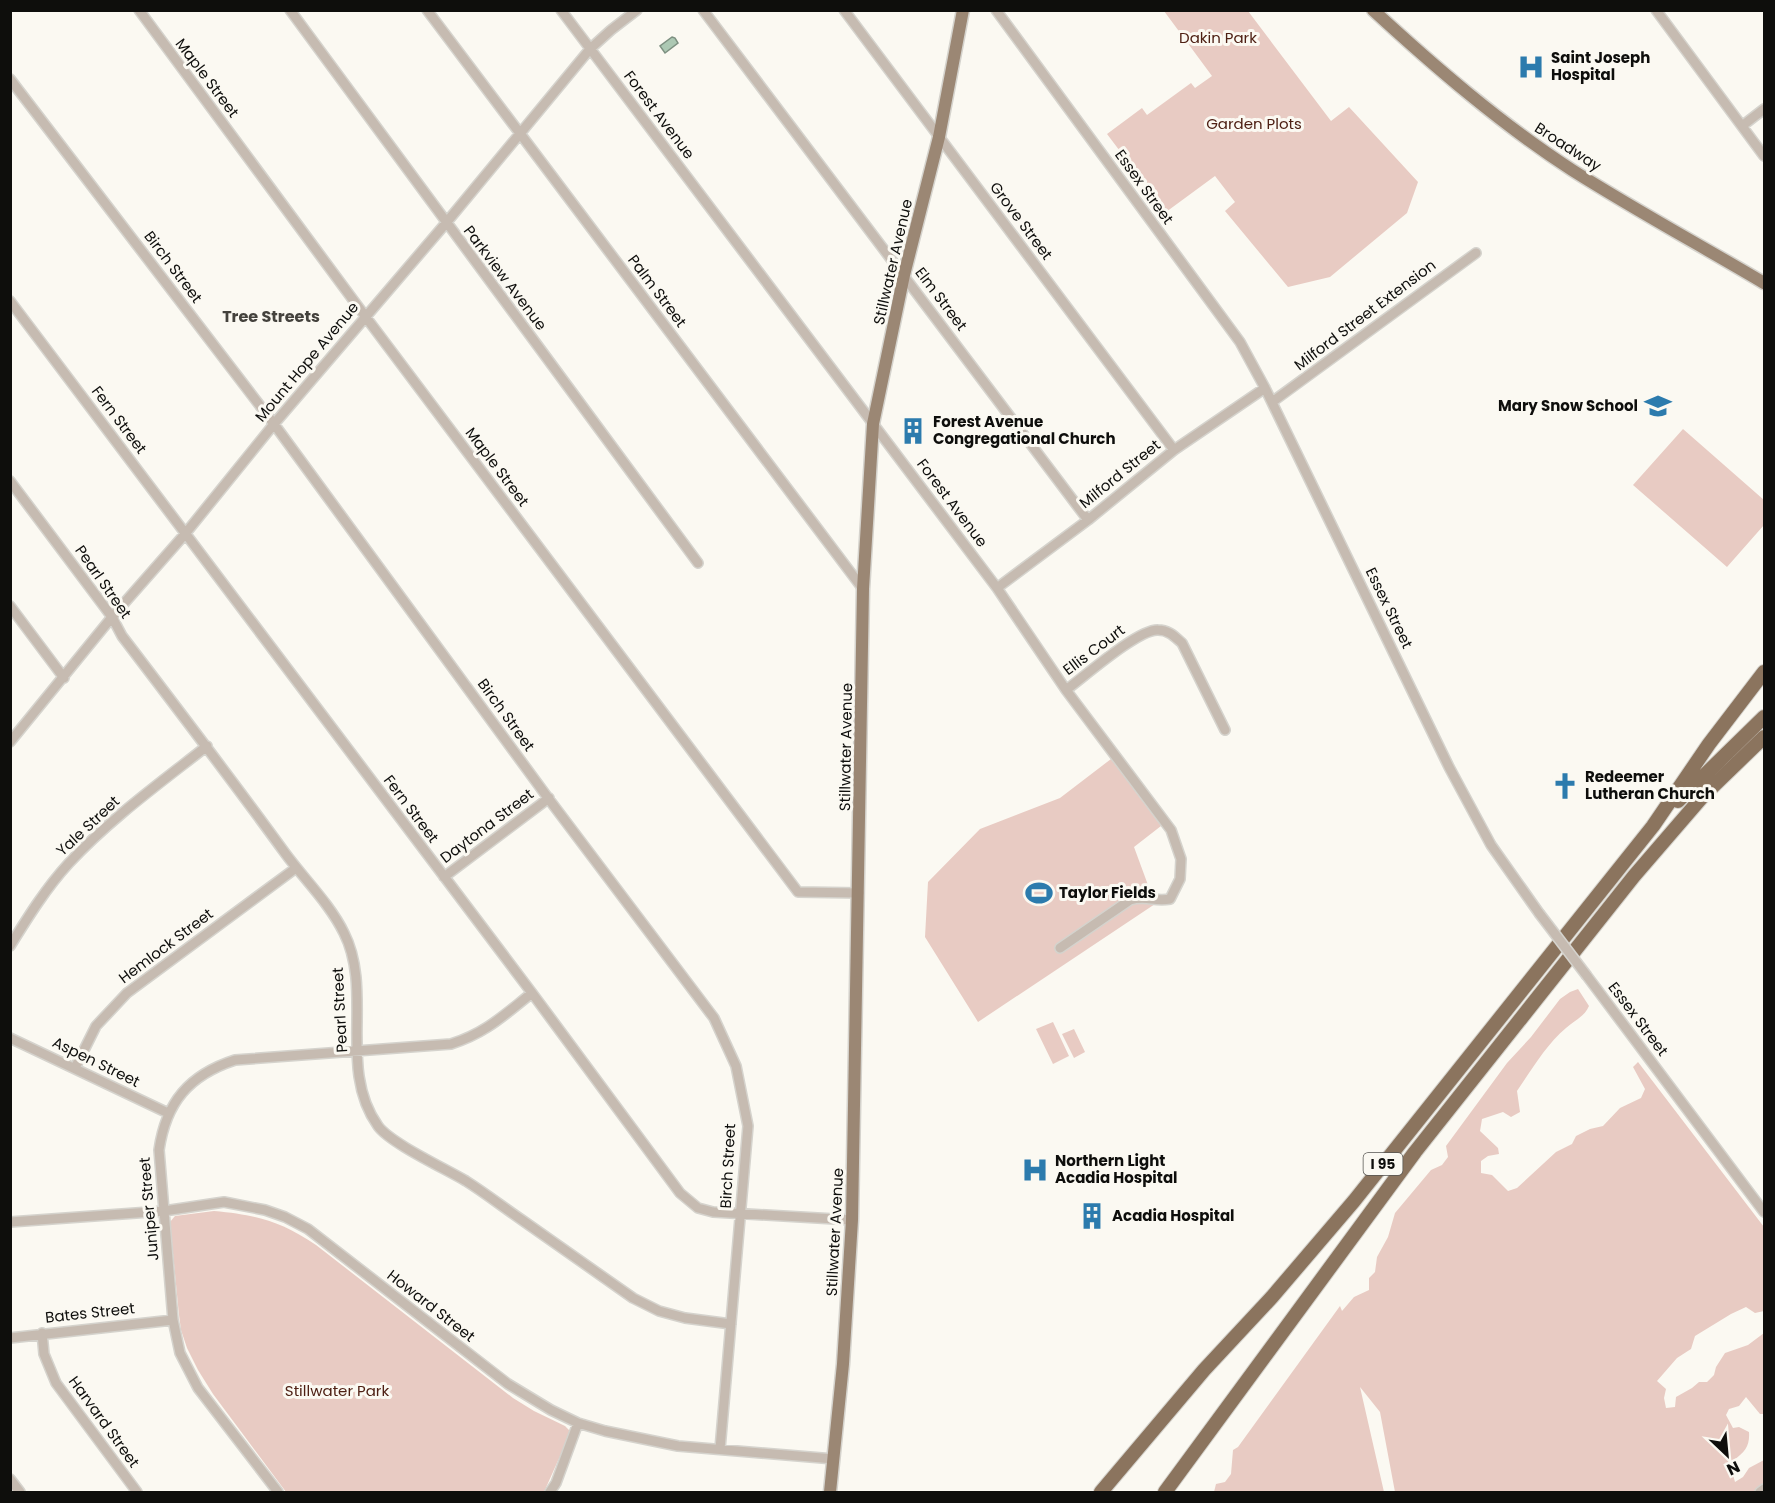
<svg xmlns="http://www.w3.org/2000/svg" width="1775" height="1503" font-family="Poppins,sans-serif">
<rect width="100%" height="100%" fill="#fbf9f2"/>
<path fill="#e8cbc3" d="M1164,11H1248L1331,121L1349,107L1418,182L1407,213L1330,277L1288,287L1225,211L1235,202L1215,176L1166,212L1107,134L1142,108L1147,115L1191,83L1195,88L1212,76Z
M1683,429L1764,500V525L1727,567L1633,485Z
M1111,759L1161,826L1134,847L1155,904L978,1022L925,937L928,882L980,829L1060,798Z
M1578,989L1589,1006C1585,1016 1575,1020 1566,1028C1546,1045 1532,1069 1517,1091L1520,1112L1511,1117L1503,1112L1482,1119L1480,1131L1498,1148L1499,1154L1488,1156L1481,1161V1173L1492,1175L1508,1191L1517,1188L1556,1152L1572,1144L1576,1136L1590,1129L1603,1126L1620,1108L1641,1098L1645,1089L1633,1067L1638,1062L1764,1227V1311L1755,1313L1746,1307L1731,1314L1695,1336L1691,1349L1677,1358L1657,1381L1666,1389L1664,1398L1666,1408L1675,1407L1676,1397L1692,1388L1699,1382H1707L1714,1375L1716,1367L1725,1353L1748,1345L1764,1333V1414H1760L1746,1397L1739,1406L1729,1409L1726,1415L1733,1428L1739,1427L1749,1432C1750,1446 1745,1452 1734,1460L1733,1475L1735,1482L1743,1477L1749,1468L1764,1460V1492H1395L1380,1412L1360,1387L1384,1492H1214L1216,1484L1225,1482L1231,1474L1233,1450L1238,1447L1340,1306L1342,1311L1354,1297L1369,1290V1278L1375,1272L1377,1257L1388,1237L1395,1213L1431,1170L1442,1165L1448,1157L1446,1146L1507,1063L1531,1037L1560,999L1570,992Z
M1053,1022L1069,1056L1053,1064L1036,1029Z
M1074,1029L1085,1052L1074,1058L1062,1034Z
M214,1211C257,1215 280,1221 316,1245L513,1398L534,1411L565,1426L570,1431L569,1436L544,1492H286L213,1394L198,1370L187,1348L181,1330L179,1315L170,1222L175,1216Z"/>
<path fill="#acc8b3" stroke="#7d9081" stroke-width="1.5" d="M672,37L675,38L678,43L665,53L660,46Z"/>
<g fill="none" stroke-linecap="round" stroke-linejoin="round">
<defs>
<path id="minor" d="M139,10L365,316L798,892L859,893
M290,10L698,563
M427,10L863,589
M561,10L997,588L1066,690L1171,830L1181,859L1180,879L1170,899C1154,902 1146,895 1130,900L1060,948
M703,10L1088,520
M844,10L1174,450
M996,10L1240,342L1265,388L1449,767L1491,845L1539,913
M1656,10L1764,156
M10,79L274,424L551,802L714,1018L736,1066L748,1126L720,1449
M1742,126L1764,109
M10,301L532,993L680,1193L698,1208L713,1212L852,1220
M1272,402L1476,253
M10,481L112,617L122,636C177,708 232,780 285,853C304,879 330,904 344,933C374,992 337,1069 378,1126C390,1143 446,1169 466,1181C485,1193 503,1207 522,1220C559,1246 596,1272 633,1298L659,1311L685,1318L731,1324
M997,588L1088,520L1174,450L1265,388
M10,606L64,678
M1066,690C1084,677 1138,629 1158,630C1169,630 1175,637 1182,643L1225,730
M10,742L112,617L185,534L274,424L446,223L590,49L611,30L637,10
M444,877L549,798
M10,946C28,917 46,888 69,863C110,819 160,783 207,746
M1587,976L1764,1212
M10,1038L168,1113
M75,1068L96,1026L127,993L296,868
M10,1222L164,1211L224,1202L265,1210L285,1217L308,1229L508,1384L551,1410L578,1423L605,1431L678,1446L834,1459
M42,1333L44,1354L56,1383L137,1492
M10,1338L173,1320
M10,1479L20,1492
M278,1492L198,1388L180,1353L173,1320L159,1150C166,1102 189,1075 235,1060L451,1044C486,1033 504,1015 532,993
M550,1492L556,1483L578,1423
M1760,1492L1764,1489"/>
<path id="major" d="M1373,10C1435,67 1501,124 1572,170C1635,210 1700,245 1764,283
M830,1492L843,1364L852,1220L863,589L873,424L904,275L939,137L963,10"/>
<path id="highway" d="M1678,801L1764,717
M1101,1492L1204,1370L1272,1297L1354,1201L1653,826L1709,744L1764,672
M1165,1492L1415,1152L1634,876L1703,796L1764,737"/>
</defs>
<use href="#minor" stroke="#d5d3cd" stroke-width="12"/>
<use href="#major" stroke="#d5d3cd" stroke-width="15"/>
<use href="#highway" stroke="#d5d3cd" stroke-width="16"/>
<use href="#minor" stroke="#c6bbb1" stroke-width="9"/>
<use href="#major" stroke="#9b8774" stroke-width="12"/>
<use href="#highway" stroke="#8b745e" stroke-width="14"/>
<defs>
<path id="minor-bridge" d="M1539,913L1587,976"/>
</defs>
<use href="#minor-bridge" stroke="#d5d3cd" stroke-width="12" stroke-linecap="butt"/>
<use href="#minor-bridge" stroke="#c6bbb1" stroke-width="9"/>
</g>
<defs>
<symbol id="hospital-bare" viewBox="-9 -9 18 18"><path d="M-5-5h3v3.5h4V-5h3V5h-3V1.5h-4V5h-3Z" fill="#2c7bad" stroke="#fbf9f2" stroke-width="2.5" paint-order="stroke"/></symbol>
<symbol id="school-bare" viewBox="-9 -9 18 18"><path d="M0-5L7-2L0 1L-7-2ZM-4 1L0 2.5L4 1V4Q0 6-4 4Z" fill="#2c7bad" stroke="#fbf9f2" stroke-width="2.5" paint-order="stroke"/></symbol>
<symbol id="building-bare" viewBox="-9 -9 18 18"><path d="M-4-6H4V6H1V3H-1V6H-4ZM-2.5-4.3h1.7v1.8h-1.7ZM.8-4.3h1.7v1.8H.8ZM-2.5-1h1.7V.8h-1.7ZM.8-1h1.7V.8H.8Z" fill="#2c7bad" stroke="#fbf9f2" stroke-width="2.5" paint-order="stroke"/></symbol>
<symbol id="church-bare" viewBox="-9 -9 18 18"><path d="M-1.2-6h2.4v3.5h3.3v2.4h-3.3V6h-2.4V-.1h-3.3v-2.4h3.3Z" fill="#2c7bad" stroke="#fbf9f2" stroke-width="2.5" paint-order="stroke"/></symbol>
<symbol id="stadium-bare" viewBox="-9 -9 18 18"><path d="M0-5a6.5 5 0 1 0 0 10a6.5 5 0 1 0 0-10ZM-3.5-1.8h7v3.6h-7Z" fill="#2c7bad" stroke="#fbf9f2" stroke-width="2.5" paint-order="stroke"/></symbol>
</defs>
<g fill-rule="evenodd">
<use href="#hospital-bare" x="1512" y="48" width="38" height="38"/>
<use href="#school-bare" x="1639" y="387" width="38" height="38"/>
<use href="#building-bare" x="894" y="412" width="38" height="38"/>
<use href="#church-bare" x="1546" y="767" width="38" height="38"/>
<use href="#stadium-bare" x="1020" y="874" width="38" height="38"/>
<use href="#hospital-bare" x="1016" y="1151" width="38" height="38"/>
<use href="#building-bare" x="1073" y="1197" width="38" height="38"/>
</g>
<g text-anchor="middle" stroke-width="6" stroke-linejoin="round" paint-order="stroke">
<rect fill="#fbf9f2" stroke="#555451" stroke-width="1.5" x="1363.5" y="1153" width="39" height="22" rx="4.5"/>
<g font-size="14" font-weight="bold" fill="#0e0e0c">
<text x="1383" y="1169">I 95</text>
</g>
<g font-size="15" fill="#4e2014" stroke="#fbf9f2">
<text x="1218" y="43">Dakin Park</text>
<text x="1254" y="129">Garden Plots</text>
<text x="337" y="1396">Stillwater Park</text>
</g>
<g font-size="15" font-weight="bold" fill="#0e0e0c" stroke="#fbf9f2" text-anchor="start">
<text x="1551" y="63">Saint Joseph<tspan x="1551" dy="17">Hospital</tspan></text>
<text x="1638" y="411" text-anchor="end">Mary Snow School</text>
<text x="933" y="427">Forest Avenue<tspan x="933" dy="17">Congregational Church</tspan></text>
<text x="1585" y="782">Redeemer<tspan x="1585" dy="17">Lutheran Church</tspan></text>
<text x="1059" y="898">Taylor Fields</text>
<text x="1055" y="1166">Northern Light<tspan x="1055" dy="17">Acadia Hospital</tspan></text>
<text x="1112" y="1221">Acadia Hospital</text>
</g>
<g font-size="15" fill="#0e0e0c" stroke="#fbf9f2">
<text transform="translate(207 78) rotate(53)" y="5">Maple Street</text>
<text transform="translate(659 115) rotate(53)" y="5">Forest Avenue</text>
<text transform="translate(1568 147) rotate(33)" y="5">Broadway</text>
<text transform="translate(1144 187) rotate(54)" y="5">Essex Street</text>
<text transform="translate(1021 221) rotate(53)" y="5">Grove Street</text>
<text transform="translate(893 262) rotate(-77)" y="5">Stillwater Avenue</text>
<text transform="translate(173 267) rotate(53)" y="5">Birch Street</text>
<text transform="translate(505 278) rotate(53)" y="5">Parkview Avenue</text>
<text transform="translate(657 291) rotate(53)" y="5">Palm Street</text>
<text transform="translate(941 299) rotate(53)" y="5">Elm Street</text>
<text transform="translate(1365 315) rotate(-37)" y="5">Milford Street Extension</text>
<text transform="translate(307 362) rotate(-50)" y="5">Mount Hope Avenue</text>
<text transform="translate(119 420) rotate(53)" y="5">Fern Street</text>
<text transform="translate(497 467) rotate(53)" y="5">Maple Street</text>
<text transform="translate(1120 474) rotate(-39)" y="5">Milford Street</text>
<text transform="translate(952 503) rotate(53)" y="5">Forest Avenue</text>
<text transform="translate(103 582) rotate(55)" y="5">Pearl Street</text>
<text transform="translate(1389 608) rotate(64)" y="5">Essex Street</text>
<text transform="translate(1094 650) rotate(-37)" y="5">Ellis Court</text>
<text transform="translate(506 715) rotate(54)" y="5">Birch Street</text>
<text transform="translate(846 747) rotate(-89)" y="5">Stillwater Avenue</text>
<text transform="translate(411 809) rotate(53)" y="5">Fern Street</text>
<text transform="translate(88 826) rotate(-43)" y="5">Yale Street</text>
<text transform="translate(487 826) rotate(-37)" y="5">Daytona Street</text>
<text transform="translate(166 946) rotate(-37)" y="5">Hemlock Street</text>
<text transform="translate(340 1010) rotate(-93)" y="5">Pearl Street</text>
<text transform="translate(1638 1019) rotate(53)" y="5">Essex Street</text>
<text transform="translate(96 1062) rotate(26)" y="5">Aspen Street</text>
<text transform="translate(728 1166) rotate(-87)" y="5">Birch Street</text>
<text transform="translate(149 1209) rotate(-95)" y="5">Juniper Street</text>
<text transform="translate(835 1232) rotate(-87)" y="5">Stillwater Avenue</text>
<text transform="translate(431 1306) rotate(38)" y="5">Howard Street</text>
<text transform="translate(90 1313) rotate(-6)" y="5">Bates Street</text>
<text transform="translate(104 1422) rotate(54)" y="5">Harvard Street</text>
</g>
<g font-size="16" font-weight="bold" fill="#44423d" stroke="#fbf9f2">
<text x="271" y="322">Tree Streets</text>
</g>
</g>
<rect width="1775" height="1503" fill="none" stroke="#0e0e0c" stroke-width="24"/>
<g transform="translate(1727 1455) rotate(154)" stroke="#fbf9f2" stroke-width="4.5" paint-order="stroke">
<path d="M0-4.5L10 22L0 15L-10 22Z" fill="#0e0e0c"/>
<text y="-9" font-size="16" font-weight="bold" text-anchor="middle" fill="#0e0e0c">N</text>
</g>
</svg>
